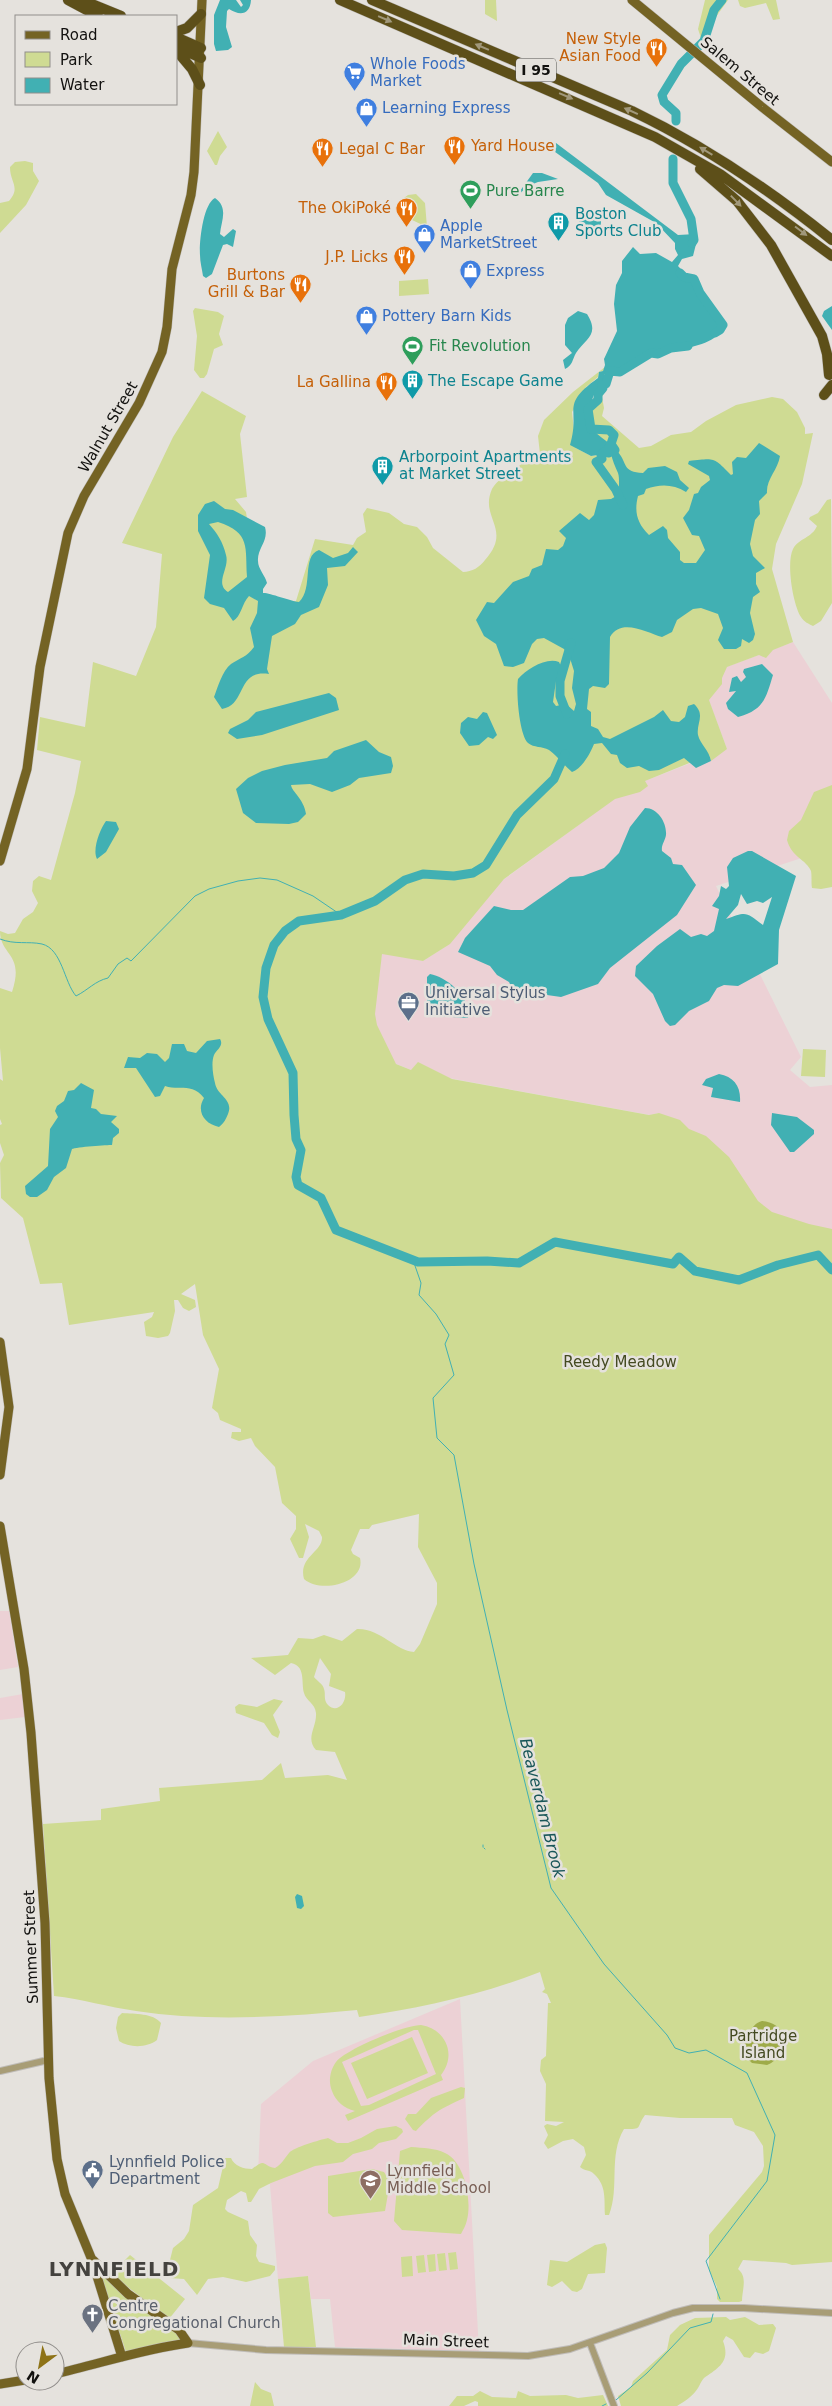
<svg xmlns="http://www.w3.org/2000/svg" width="832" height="2406" font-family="'DejaVu Sans',sans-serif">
<rect width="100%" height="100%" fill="#e5e2dd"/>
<path fill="#ecd1d5" d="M793,642L832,703V848L716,886L801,1057L790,1070L810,1087L832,1085V1249L794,1236L659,1113L650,1115L416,1072L394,1063L373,1018L382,953L423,961L445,947L488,891L632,786L727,749L700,677Z
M0,1611H9L18,1667L0,1670Z
M23,1694L25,1717L0,1720V1698Z
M460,1999L479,2351L335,2347L330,2299H311L308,2276L278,2279L269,2173L258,2175L261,2104L313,2061Z"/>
<path fill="#cfdb93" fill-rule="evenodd" d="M485,0H496L497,21L485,14Z
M705,0H728L713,21L706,44L699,40L701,38L698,29Z
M738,0H776L780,19L773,20L766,3L745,8L740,6Z
M218,131L227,147L220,156L217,165H215L207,151Z
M25,161L33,163V171L39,181L26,205L0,233V203L9,201C21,187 10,183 10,167L15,162Z
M416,194L425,203L427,227L412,220L404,212V198L408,195Z
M428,279L429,294L399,296V281Z
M195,308L218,312L224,316L219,334L223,345L214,349L207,374L204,378H200L194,370L197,336L193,311Z
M605,367L603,371L599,372L598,377L586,387L572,412L576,448L591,456L611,453L622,461C617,448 605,442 595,433C579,418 595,392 607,379L604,375L610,370L607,377L610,380L602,397L604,408L602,416L639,448L651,446L671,435L691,432L706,421L736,405L772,397L783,399L797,412L805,428V434L813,433L802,484L776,544L772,569L793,642L773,650L766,658L759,655L727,667L722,678V684L709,700L727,749L711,761L709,755L645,781L648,786L640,792L615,799L504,879L450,944L423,961L382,954L375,1014L377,1025L396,1064L411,1070L418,1062L452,1079L649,1115L659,1113L680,1120L689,1129L706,1136L729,1157L758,1201L772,1212L809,1224L832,1229V2262L792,2265L786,2263L743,2260L738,2269C748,2277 742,2290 742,2301L739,2302H720L717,2299V2287L709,2270V2235L762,2172L764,2166L763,2146L754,2132L735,2125L732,2118H680L645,2115C635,2129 644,2129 624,2129C608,2156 620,2187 609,2215H605C604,2200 607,2186 594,2174C591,2170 584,2171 580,2167L586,2155L584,2147L573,2139L563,2141L548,2149L544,2143L548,2135L544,2126L547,2124L556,2126L564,2122L545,2121L546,2084L540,2071L541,2060L546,2056L548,2003H551L547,1994L542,1992L545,1989L540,1972C481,1995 421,2008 359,2017L357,2010C286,2017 207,2022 136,2011C108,2007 82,1999 54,1996L43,1824L101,1820V1809L160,1801L159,1788L262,1780L281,1763L285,1778L328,1775L347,1780L335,1752L316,1750C305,1738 317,1727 316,1713C315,1703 306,1701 304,1693C301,1682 306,1666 291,1663L275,1675L251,1658L288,1655L298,1638L313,1639L324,1635L342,1641L357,1629C380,1628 396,1651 414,1652L420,1644L437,1604V1583L418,1547L419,1514L372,1525L369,1529H360L351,1550L353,1554L360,1558C366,1583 321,1594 304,1579C298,1557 323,1552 322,1537L319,1531L305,1524L309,1537L303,1558H299L290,1539L296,1529V1516L282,1503L275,1467L255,1446L251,1438L239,1441L231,1438L232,1432H241V1429L220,1420L218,1413L212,1408L219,1369L203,1335L195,1284L181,1294L195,1300L196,1307L189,1311L183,1308L178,1300H174L175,1311L170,1333L168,1336L158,1338L146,1336L144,1322L152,1317L154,1312L69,1325L62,1283L40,1284L23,1218L1,1198L0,1163L4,1155L0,1143V1125L2,1124L0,1119V1079L3,1081L0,1048V988L12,992C25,953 0,956 0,931L8,934L15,933L23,919L33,912L38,903L32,891L33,881L39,876L51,880L75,793L81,761L37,750L40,717L85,727L93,662L136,676L156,627L162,554L122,543L173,437L202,391L246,416L240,434L247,497L235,499L246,512L257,587L268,600L296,601L315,539L353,545L357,538L366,532L363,514L367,508L389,513L404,524L417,527L427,537L433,548L463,572C472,572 480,567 485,560C513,529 479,518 492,489C499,476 528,460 540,454L538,436L544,420L573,392ZM320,1658L331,1674L329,1686L345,1692C347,1703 337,1714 328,1705C323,1700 326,1694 324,1689C323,1684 317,1681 314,1677Z
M831,499L832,603L821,621L813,626C809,624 804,622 801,617C793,605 786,563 793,549C799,538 812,538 817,526L809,519L810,517L818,513L827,500Z
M832,785V887L821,889L812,888C811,883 812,876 811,871C806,859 792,858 787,840L789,831L801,820L814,792Z
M803,1049L826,1050L825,1077L801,1076Z
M274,1699L283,1701L273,1715L280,1732L278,1738L272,1735L264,1723L236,1713L235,1707L239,1704L257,1707Z
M122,2013C135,2014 153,2013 161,2023L157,2040C147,2048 129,2048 119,2041L116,2028L118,2017Z
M421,2025C446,2029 457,2055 441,2075L443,2080L348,2121L345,2115L355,2111C344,2108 336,2102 332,2091C328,2082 330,2070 336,2062C346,2049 405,2025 421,2025ZM414,2030H418L436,2074L369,2105L361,2106L342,2062Z
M412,2037L428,2073L367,2099L351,2063Z
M461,2087L465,2088L464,2098C440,2109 434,2112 416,2131L413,2130L405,2119L408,2114H416L431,2098Z
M396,2126L402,2129L403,2132L396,2139L379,2143L372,2149L353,2154L343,2162L315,2166L271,2183L259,2189L251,2202H248L246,2193L241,2191L227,2200L225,2209L228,2212L248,2221L250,2235L257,2245L256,2256L259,2262L275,2266V2270L270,2276L246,2282L223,2277L208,2279L197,2295L184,2279L169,2278L162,2275L161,2271L169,2264L173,2248L184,2239L189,2231L193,2205L218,2188L225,2158H231C234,2166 244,2169 252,2169C267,2157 262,2166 275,2168C282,2164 284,2159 289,2153C294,2147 320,2140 328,2138L337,2143H348L361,2138L377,2129Z
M411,2147C423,2148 435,2148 445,2153C465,2162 472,2201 467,2220C466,2225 463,2230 461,2234L402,2230L394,2221L400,2151Z
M372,2169L384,2172L390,2182L385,2211L333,2217L328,2213V2176Z
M605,2243L607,2248L605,2273L588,2274L582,2289L577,2292L572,2291L562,2281L552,2287L547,2285L550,2260L567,2262L595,2245Z
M456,2252L458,2269L450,2270L448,2253Z
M445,2253L447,2270L439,2271L437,2254Z
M435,2254L436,2271L429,2272L427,2255Z
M130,2255L185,2299L169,2319L111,2274Z
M424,2255L426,2272L418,2273L416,2256Z
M412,2256L413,2276L402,2277L401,2257Z
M100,2273L178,2333L182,2339L126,2352Z
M308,2276L316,2347H284L278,2279Z
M726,2317L730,2320L745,2317L759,2325L773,2324L776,2328L769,2351L763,2354L755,2352L750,2358L744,2357L733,2340L726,2336L723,2341C731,2362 718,2368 704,2378C701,2381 700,2385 698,2388C694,2395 684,2402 677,2406H621L618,2396L631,2387L633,2381L667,2350L670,2335L680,2325L695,2318Z
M255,2382L261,2389L271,2393L274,2406H250Z
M480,2391L492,2397L516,2398L518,2391L530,2396L566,2395L578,2398L603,2395L608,2406H478V2402L475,2401L464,2406H449L457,2396H473Z"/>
<path fill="#9eab49" d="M762,2021C791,2023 789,2056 767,2065L752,2063L742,2053C744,2042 750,2024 762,2021Z"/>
<path fill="#41b0b3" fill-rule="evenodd" d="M220,0H236L241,7L243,5L240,0H251C250,15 240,16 229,9L227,11L226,27L232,47L228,50L216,51L214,44V15Z
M556,143L678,235L696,234L697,240L693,256L682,259L678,266L699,288L723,325C719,343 694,346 679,350L675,347C657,347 631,362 616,373L610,370L604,375L606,382C590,390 588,413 591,428C599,437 611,443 618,452C628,464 622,472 643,473L648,468L665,466L677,472L680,480L689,488L686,492C673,484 660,484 646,489L644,494L638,496C634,512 637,523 649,535L663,526L667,530L668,538L680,552V560L684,563H696L705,550L699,536L692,535L683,518L689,510L694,494L698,493L701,487L710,480L709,476L688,464L689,461C716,458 713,457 731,475L733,474L732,462L737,457L746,458L759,443L780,456C778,470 766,479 767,493L759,501L760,514L755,520L750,544L753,556L765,568L756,573V584L760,592L753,597L750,613L755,634L753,640L749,643L742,639L741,646L736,649H724L718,640L723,628L718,614L701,608L693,609L677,620L672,632L662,637C648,633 621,617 610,637L609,684L605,688L593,686L589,689L587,709L591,712V726L598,729L603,737L610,739L654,717L663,710L671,721L679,722L685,717L688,706L694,704C706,715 696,723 698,735C700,744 709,750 711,761L696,768L684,758L659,770L649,771L639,766L627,768L620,763L617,755L611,754L602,743L594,744C591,752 582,769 572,772C566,767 554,753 549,750C542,746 534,748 528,743C519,734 516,691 518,679C527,669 546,657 559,662L565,675L556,681L553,702L556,706L566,704L574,711L576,704L572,688L574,671L569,655L564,649L544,638L537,639L532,644L524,663L513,667L504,666L496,644L484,636L476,620L487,602L494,603L513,582L529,576L532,569L542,565L546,549L558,550L563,546L566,538L559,531L580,513L589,520L594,515L598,500L611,499L620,494C618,487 620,479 618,473C615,466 612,460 611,453L591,456L570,445C581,408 559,406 598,378L599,372L603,371L605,365L604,359L617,331L614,304L616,285L622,273V261L633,247L640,254L656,253L672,262L678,255L675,249V243L656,223L606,195L598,183L551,149Z
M533,173H542L558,179L538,182L528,186L515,198Z
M215,198C229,208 221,221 220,234L224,237L233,229L236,231L233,247L227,244L223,245L212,274L206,278L203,276C202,269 200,262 200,255C199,243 203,204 215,198Z
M579 222a11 11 0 1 1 22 0a11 11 0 1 1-22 0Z
M832,306V330L822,316L824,311Z
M578,311L587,314C600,335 586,338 576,353C572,360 573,365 565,369L563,360L572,353L565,345V325L568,318Z
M214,501L225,509L233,510L265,527C269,541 257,548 258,561C258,569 265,575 267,583L263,589V593C267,592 291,601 299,602C314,588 301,556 319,550L333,558L348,553L353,547L358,552L345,566L327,568L328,585L319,607L301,615L295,624L272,636L267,669L269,674C236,669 247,705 222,709L214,697C218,687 222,671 231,664C240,658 247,657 254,647L250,628L257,613L258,601L249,596C242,603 241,617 233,621L224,608L210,604L204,598L210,555L198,531V515L205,504ZM218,522C251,533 245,547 247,577L228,592C214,583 230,568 226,555C223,542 217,533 209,524Z
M762,664L773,675C766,698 764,710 738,717L728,709L726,703L736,691L729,692L732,678L737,676L741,682L746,677L743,672L744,669Z
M329,693L336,698L339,710L262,735L237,739L228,733L230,729L248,720L256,712Z
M483,712L487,713L497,735L493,739L488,737L479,745L469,746L460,733L461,723L468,717L477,719Z
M366,740L379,752L391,757L393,766L391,773L359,778L350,785L332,792L310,784L291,785C292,792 304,799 306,814L298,822L289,824L256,823L243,813L236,789L248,778L262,771L285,765L327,758L334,751Z
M645,808C658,808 667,823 666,835C665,841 661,845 662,851L671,858L673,864L682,865L696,885L677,915L610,968L598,984L561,997L547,995L519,999L515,995L509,982L497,975L490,966L458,952L465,938L494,906L511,910H523L570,877L583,876L604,868L619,853L630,827Z
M106,821L116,822L119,829L106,852L97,859C92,850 100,829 106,821Z
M748,851H752L796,876L779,930L778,964L738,986L724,985L717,988L709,1001L689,1011L675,1025L670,1026L665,1021L653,994L635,976L636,966L657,946L680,929L691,937L701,934L707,936L714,931L719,909L712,906L719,896L721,886L726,889L729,886L727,867L733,858ZM741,894L747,904L757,901L763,903L772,897L763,925C746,912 747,911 726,919L738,905Z
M430,974C447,977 472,998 468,1018L436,1016L427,1007V977Z
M220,1039C224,1046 217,1049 214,1055C211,1063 213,1075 215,1083C217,1096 234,1099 228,1114C226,1119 224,1123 219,1127C204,1124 196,1111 204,1098C192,1082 178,1091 165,1086L160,1096L155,1097L136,1068H124L128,1057L140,1058L147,1053L157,1054L165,1062L169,1058L172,1044H184L187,1051L196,1053L207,1041Z
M719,1074C734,1077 741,1086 740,1102L711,1097L713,1088L702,1085L706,1079Z
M81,1083L94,1090L91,1108L96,1109L101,1114L117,1116L111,1122L119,1129V1133L113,1138L112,1145C108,1145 76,1147 72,1149L66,1168L54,1177L47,1190L37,1197H30L26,1194L25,1186L48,1166L50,1129L58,1117L55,1111L57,1106L64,1101L68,1091L74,1090Z
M772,1113L797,1117L814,1130V1134L794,1152H790L771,1125Z
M297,1894L302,1896L304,1906L301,1909L297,1908L295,1897Z"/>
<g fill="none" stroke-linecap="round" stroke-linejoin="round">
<path stroke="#41b0b3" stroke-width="1" d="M0,939C15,945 28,941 42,944C62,949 64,982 76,996C88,990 95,981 108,978L118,964L127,958L131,961L195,896L209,889L238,881L260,878L277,880L313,896L341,915
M413,1260L421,1283L419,1295L436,1314L449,1335L445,1344L454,1375L433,1398L437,1438L454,1455L474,1564L507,1710L551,1888L604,1964L667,2035L675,2048L689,2053L706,2050L747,2073L775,2135L767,2181L706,2261L720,2299
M483,1845V1847
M484,1848L485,1849
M616,2400L647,2373L690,2328L711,2322L713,2314
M602,2406L606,2404"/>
<path stroke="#41b0b3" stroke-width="9" d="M676,121V113L664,102L662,95L681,64L704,41L714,10L722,0
M673,159V183L691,219L694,240L692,243
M680,273L684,277L694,279L700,293L723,325L720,330L715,333
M623,505L616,490L596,462L602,459L601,455L604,452L609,453V447L615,450L611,444L614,435L609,430L591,429L588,409L598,400V394L603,388L602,385L606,384L610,371L620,372L651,353L658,354L671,348L688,346
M567,714L560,696V681L571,643
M565,754L554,779L517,815L486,865L473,873L454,876L423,874L405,880L375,901L341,915L299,921L285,931L274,945L266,968L263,997L268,1019L293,1073L294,1115L296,1139L301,1150L296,1177L298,1185L321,1198L336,1230L418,1262L487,1261L519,1263L555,1242L673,1264L679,1257L695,1271L739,1280L778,1265L818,1255L832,1270"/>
<defs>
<path id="minor" d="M0,2071L48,2060
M188,2343L266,2350L528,2356L570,2349L673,2313L693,2308H744L832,2313
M590,2343L614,2406"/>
<path id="major" d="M632,0L762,107L832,162
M0,861L27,769L40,667L68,533L84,496L139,403L162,352L167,327L172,269L191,195L194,172L202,0
M0,1342L9,1407L0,1475
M0,1526L24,1669L31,1733L45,1923L49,2078L57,2159L65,2194L92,2260L122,2357
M55,2374C99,2364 143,2349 188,2343L179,2330L128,2294L93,2260
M0,2384L25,2380"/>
<path id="highway" d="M68,0L98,16
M82,0L121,16
M340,0L655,137L720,174L832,256
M372,0L632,111C703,145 770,190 832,240
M176,32L187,28L201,14
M176,37L201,48
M176,47L201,58
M176,50L192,69L200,85
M700,169L737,201L771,245L822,336L827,354L829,375
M824,395L832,385"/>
</defs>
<use href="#minor" stroke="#bfbcb8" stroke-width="8"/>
<use href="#major" stroke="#bfbcb8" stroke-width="10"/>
<use href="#highway" stroke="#bfbcb8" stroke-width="11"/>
<use href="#minor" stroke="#a89d76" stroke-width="6"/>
<use href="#major" stroke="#746324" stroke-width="9"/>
<use href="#highway" stroke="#5d4f19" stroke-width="10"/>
</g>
<defs><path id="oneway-solid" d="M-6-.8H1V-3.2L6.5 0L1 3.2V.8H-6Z" transform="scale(1.25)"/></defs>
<g fill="#a1987b">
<use href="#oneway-solid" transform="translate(385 19) rotate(23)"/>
<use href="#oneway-solid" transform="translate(482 47) rotate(-157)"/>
<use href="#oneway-solid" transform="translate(566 96) rotate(23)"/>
<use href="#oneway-solid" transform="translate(631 111) rotate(-156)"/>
<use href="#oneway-solid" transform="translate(706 151) rotate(-149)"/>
<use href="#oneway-solid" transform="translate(736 201) rotate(46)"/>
<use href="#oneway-solid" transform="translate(801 231) rotate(37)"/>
</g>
<defs>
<symbol id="restaurant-pin" viewBox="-11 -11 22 30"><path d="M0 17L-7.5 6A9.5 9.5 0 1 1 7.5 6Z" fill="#e8710a" stroke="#e5e2dd"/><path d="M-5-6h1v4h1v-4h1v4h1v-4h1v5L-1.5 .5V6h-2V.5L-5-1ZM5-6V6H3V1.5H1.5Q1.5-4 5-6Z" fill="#fff"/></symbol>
<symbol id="supermarket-pin" viewBox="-11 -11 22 30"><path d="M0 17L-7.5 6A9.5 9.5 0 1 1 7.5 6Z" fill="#3f7fe0" stroke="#e5e2dd"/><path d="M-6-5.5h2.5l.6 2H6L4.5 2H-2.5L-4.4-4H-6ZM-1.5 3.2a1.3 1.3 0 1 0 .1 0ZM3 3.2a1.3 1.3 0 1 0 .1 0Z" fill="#fff"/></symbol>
<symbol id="shop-pin" viewBox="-11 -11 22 30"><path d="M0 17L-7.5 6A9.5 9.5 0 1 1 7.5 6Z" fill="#3f7fe0" stroke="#e5e2dd"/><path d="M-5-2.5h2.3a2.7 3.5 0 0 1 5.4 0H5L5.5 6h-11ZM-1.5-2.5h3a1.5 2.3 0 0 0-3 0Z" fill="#fff"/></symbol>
<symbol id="stadium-pin" viewBox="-11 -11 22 30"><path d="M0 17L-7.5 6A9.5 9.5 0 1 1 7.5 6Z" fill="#2e9e5b" stroke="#e5e2dd"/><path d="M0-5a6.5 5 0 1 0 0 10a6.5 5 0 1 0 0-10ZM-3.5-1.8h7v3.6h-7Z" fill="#fff"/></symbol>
<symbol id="building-pin" viewBox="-11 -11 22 30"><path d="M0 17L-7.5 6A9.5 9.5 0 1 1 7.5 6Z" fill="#0f9aa8" stroke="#e5e2dd"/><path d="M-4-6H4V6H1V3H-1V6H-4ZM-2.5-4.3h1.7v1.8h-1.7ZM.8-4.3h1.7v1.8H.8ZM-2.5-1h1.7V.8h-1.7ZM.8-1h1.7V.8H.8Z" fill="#fff"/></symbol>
<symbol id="office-pin" viewBox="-11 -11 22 30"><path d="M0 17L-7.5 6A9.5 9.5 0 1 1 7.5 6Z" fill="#5c6f8a" stroke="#e5e2dd"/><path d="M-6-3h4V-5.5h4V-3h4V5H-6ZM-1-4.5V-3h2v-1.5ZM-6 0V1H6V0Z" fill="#fff"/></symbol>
<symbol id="civic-pin" viewBox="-11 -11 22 30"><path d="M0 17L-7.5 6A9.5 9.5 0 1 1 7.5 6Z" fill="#5c6f8a" stroke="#e5e2dd"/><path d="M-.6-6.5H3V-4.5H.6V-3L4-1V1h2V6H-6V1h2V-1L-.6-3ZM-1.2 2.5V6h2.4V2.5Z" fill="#fff"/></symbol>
<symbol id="school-pin" viewBox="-11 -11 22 30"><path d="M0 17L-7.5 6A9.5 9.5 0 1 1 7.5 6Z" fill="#8d6e63" stroke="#e5e2dd"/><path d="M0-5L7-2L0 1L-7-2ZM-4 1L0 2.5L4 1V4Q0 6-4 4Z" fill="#fff"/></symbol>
<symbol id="church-pin" viewBox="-11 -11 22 30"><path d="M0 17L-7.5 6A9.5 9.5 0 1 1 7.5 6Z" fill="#6b7280" stroke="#e5e2dd"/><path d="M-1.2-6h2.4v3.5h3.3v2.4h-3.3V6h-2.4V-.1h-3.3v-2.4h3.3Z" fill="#fff"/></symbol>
</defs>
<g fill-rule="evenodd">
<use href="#restaurant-pin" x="644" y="36" width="25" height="34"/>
<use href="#supermarket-pin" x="342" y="60" width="25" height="34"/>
<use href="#shop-pin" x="354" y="96" width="25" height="34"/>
<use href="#restaurant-pin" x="442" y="134" width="25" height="34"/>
<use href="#restaurant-pin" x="310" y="136" width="25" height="34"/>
<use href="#stadium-pin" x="458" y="178" width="25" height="34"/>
<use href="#restaurant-pin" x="394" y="196" width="25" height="34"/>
<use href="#building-pin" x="546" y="210" width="25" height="34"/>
<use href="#shop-pin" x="412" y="222" width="25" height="34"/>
<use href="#restaurant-pin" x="392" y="244" width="25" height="34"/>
<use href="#shop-pin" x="458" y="258" width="25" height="34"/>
<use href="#restaurant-pin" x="288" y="272" width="25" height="34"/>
<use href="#shop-pin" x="354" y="304" width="25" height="34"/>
<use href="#stadium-pin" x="400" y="334" width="25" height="34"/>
<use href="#building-pin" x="400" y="368" width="25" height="34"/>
<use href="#restaurant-pin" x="374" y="370" width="25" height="34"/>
<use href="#building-pin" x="370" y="454" width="25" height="34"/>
<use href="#office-pin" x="396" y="990" width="25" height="34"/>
<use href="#civic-pin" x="80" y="2158" width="25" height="34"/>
<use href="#school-pin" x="358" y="2168" width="25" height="34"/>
<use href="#church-pin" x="80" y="2302" width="25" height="34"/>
</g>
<g text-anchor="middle" stroke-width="5" stroke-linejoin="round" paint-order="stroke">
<rect fill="#e5e2dd" stroke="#51504d" stroke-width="1" x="516" y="58.5" width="40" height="23" rx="4"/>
<g font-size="14" font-weight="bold" fill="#12110f">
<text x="536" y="75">I 95</text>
</g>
<g font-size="15" fill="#c56008" stroke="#e5e2dd" text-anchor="end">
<text x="641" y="44">New Style<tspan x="641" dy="17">Asian Food</tspan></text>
<text x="471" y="151" text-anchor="start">Yard House</text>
<text x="339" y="154" text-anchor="start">Legal C Bar</text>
<text x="391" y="213">The OkiPoké</text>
<text x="388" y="262">J.P. Licks</text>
<text x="285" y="280">Burtons<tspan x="285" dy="17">Grill &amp; Bar</tspan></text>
<text x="371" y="387">La Gallina</text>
</g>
<g font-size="15" fill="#366cbe" stroke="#e5e2dd" text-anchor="start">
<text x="370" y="69">Whole Foods<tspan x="370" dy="17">Market</tspan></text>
<text x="382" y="113">Learning Express</text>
<text x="440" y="231">Apple<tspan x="440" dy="17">MarketStreet</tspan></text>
<text x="486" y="276">Express</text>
<text x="382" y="321">Pottery Barn Kids</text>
</g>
<g font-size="15" fill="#12110f" stroke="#e5e2dd">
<text transform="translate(740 71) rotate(40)" y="5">Salem Street</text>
<text transform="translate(108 427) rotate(-60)" y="5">Walnut Street</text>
<text transform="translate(31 1947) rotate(-92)" y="5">Summer Street</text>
<text transform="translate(446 2341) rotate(2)" y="5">Main Street</text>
</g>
<g font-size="15" fill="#27864d" stroke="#e5e2dd" text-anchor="start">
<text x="486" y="196">Pure Barre</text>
<text x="429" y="351">Fit Revolution</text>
</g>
<g font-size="15" fill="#0d838f" stroke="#e5e2dd" text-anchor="start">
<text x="575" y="219">Boston<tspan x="575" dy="17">Sports Club</tspan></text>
<text x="428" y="386">The Escape Game</text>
<text x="399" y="462">Arborpoint Apartments<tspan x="399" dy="17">at Market Street</tspan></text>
</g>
<g font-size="15" fill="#4e5e75" stroke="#e5e2dd" text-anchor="start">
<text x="425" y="998">Universal Stylus<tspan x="425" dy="17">Initiative</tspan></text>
<text x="109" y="2167">Lynnfield Police<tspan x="109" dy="17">Department</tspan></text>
</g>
<g font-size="15" fill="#444a21" stroke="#e5e2dd">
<text x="620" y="1367">Reedy Meadow</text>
<text x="763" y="2041">Partridge<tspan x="763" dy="17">Island</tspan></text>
</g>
<g font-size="15" fill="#785e54" stroke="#e5e2dd" text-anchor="start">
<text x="387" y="2176">Lynnfield<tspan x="387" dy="17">Middle School</tspan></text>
</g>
<g font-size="15" fill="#5b616d" stroke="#e5e2dd" text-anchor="start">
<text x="108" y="2311">Centre<tspan x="108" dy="17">Congregational Church</tspan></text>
</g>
<g font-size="16" font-style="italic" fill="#185658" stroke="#e5e2dd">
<text transform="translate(543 1808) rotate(76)" y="6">Beaverdam Brook</text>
</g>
<g font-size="20" font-weight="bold" letter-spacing="1" fill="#44423e" stroke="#e5e2dd">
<text x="114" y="2276">LYNNFIELD</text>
</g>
</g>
<rect x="15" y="15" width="162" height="90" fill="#e5e2dd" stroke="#918e8b"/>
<rect x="25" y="31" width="25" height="8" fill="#746324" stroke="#918e8b"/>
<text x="60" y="40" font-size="15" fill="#12110f">Road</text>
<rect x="25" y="52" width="25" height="15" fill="#cfdb93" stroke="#918e8b"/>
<text x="60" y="65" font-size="15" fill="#12110f">Park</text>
<rect x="25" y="78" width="25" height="15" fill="#41b0b3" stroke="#918e8b"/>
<text x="60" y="90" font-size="15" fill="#12110f">Water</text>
<g transform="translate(40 2366) rotate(212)"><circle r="24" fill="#e5e2dd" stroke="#918e8b"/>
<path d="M0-4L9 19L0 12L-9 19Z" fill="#8e7317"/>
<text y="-8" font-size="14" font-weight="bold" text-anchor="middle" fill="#12110f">N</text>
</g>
</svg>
